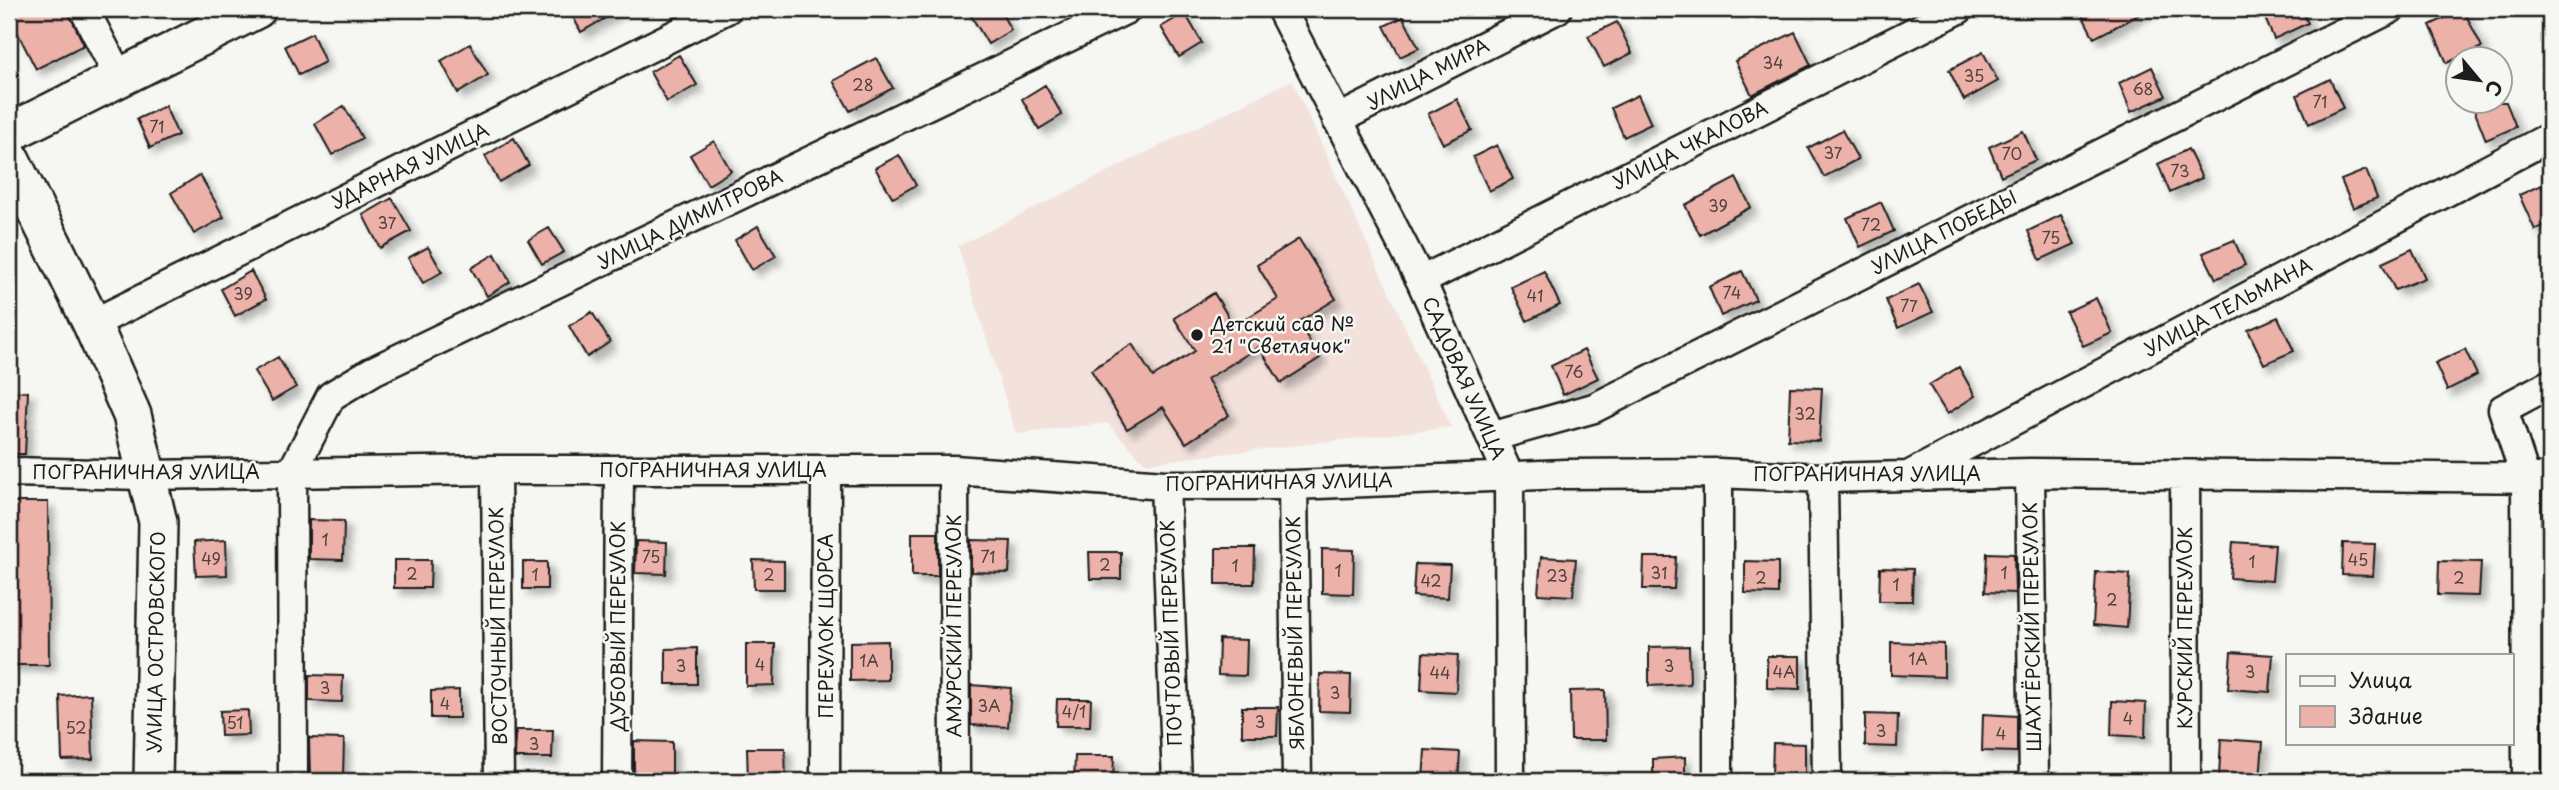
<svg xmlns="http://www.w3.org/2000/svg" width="2559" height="790" font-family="'Playpen Sans',sans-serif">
<defs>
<filter id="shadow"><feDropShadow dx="6" dy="6" stdDeviation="3.5" flood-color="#0004"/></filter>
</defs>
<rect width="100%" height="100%" fill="#f6f6f2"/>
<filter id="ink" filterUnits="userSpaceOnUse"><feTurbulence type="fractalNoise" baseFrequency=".0143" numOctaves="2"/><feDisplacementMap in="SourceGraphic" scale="14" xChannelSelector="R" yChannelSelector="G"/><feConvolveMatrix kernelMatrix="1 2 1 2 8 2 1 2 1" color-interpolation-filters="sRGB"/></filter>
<g filter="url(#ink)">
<path fill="#f3e1dc" d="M1292,80L1451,427L1145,463L1107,423L1016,434L958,246Z"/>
<path fill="#ecb1a9" stroke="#1c1c1c" stroke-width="2" filter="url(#shadow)" d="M9,9H67L84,45L36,69L9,16Z
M569,9H621L581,32Z
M967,9H999L1011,30L988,44Z
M2079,9H2150L2094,38Z
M2261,9H2301L2308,23L2274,39Z
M2463,9L2482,47L2447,63L2430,25Z
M1185,13L1202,43L1179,57L1161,27Z
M1403,17L1419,48L1400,57L1384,26Z
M1617,22L1632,53L1604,67L1588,36Z
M1795,32L1811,65L1752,95L1735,61Z
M312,33L325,62L299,75L285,46Z
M470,44L488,75L458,93L441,61Z
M1983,52L1998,81L1964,100L1949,70Z
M679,55L697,85L667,102L650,72Z
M876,58L893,88L850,111L833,81Z
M2152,67L2166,96L2131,112L2119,83Z
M2330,79L2343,108L2309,124L2297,95Z
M1045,85L1062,115L1039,129L1022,99Z
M1638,95L1651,124L1624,137L1611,108Z
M1457,99L1472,130L1443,144L1428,114Z
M2471,102H2506L2516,127L2486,140Z
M165,106L178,135L150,148L137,119Z
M344,106L362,138L332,155L315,124Z
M1842,130L1858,159L1824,177L1808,148Z
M2023,131L2036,160L2001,176L1989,147Z
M514,138L529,165L499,182L485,156Z
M714,141L731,171L708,185L690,155Z
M1497,145L1513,179L1489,191L1473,157Z
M2188,149L2202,178L2170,193L2158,164Z
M899,155L916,185L893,198L875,168Z
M2366,170L2377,198L2353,208L2341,180Z
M200,175L224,217L194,234L171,193Z
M1736,178L1751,207L1700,235L1685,205Z
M2541,185L2550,206V223L2535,230L2519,195Z
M392,198L411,231L380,248L363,215Z
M1881,202L1894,231L1860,247L1847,218Z
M2061,215L2075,244L2040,260L2028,231Z
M758,226L776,256L752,270L735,240Z
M549,228L564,252L542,264L528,240Z
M1299,239L1336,299L1298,322L1320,358L1281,383L1259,347L1207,379L1229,415L1186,443L1163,407L1127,429L1091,370L1132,344L1153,377L1195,351L1174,318L1214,293L1234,326L1278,299L1257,265Z
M2234,240L2245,265L2216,279L2203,253Z
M428,247L442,272L423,283L408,258Z
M2412,249L2425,278L2395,290L2382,263Z
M495,254L510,282L487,296L471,268Z
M251,271L266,299L235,316L221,289Z
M1544,271L1560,305L1527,321L1511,287Z
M1742,271L1756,300L1721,316L1709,287Z
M1919,284L1933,312L1898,328L1886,300Z
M2096,298L2112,333L2083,346L2066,312Z
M592,312L610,342L587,357L569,326Z
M2278,317L2294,351L2264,364L2248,330Z
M2465,349L2477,375L2447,390L2435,363Z
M1584,350L1598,378L1563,395L1551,366Z
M278,357L296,387L272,401L254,371Z
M1959,367L1975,396L1947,414L1929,385Z
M1790,387L1822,388L1819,441L1788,440Z
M9,391L28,392L25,454H9Z
M9,502H48L49,665H9Z
M309,520L344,521L343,560L309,559Z
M912,533H938V576H912Z
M226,540L227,575L196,576L194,542Z
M971,540L1011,541L1009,573L971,572Z
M636,541L667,542L666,574L635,573Z
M2233,542L2275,545L2272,581L2230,578Z
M2343,543L2375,544L2373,576L2342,575Z
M1216,548H1255L1254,584H1216Z
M1322,549L1354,550L1353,594L1322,593Z
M1089,552H1121V579H1090Z
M1987,553L2014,554L2015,593L1985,592Z
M1541,557L1576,559L1573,596L1538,594Z
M1644,557H1676L1674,589H1643Z
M394,560H431L430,588H394Z
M753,560L784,561V589H754Z
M1745,561L1778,562V594L1745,593Z
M2439,561L2481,562L2479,596L2438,595Z
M523,562H547V589H523Z
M1415,564L1450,565L1448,598L1413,596Z
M1880,568L1913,569L1912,601H1879Z
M2096,572L2130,574L2127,628L2093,625Z
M1219,639L1247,640L1246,676L1218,675Z
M888,641V680L850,681V642Z
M1891,642L1944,644V677L1891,675Z
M746,644H775L774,685L746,686Z
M1689,646L1690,684L1649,686V647Z
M697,648V684H666V649Z
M2231,652L2273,655L2270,692L2228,689Z
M1423,653L1458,655L1456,692L1421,690Z
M1767,656H1800V689L1767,688Z
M1320,674L1351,675L1350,712L1319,711Z
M309,675L343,676L342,702L309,701Z
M971,685L1011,688L1008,727L971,725Z
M459,690V718H431V691Z
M1605,690L1606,740H1571L1570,691Z
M91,694L93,759L62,760L60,696Z
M1057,699H1091L1090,726H1056Z
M2112,701L2146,703L2145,737L2111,735Z
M1242,707H1278L1277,736H1242Z
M248,710L249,735L221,736L220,711Z
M1865,714L1898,715L1897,747L1865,746Z
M1983,714L2017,716V752L1982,751Z
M516,730H553L552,758H515Z
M309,738L344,739L343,778L310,777Z
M2221,739L2263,742L2260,779L2219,776Z
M634,741L672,742V778L634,777Z
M1773,743L1805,744V776L1772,775Z
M747,748H785L786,781H748Z
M1425,750L1460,752L1458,781H1423Z
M1075,756H1114L1113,781H1074Z
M1685,757V781H1653V759Z"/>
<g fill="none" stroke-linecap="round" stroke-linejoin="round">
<defs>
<path id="minor" d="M84,9L119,77
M1281,9L1421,281L1509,476L1510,781
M1337,120L1557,9
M1421,281L1959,9
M92,324L727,9
M1491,437L1594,408L2390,9
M496,470L499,781
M954,470L955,781
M9,472L144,475L496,470H954L1165,485H1293L1565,474L1718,473L1823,478L2030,473L2550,478
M1718,473V781
M2030,473L2034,781
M1912,474L2550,137
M2185,475L2186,781
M1823,478L1827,781
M1165,485L1177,781
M1293,485L1297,781
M293,781L292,472L331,396L373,371L1127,9
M617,781L619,471
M825,781L826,470
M2527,781L2526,479L2503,409L2550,384"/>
<path id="major" d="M9,133L257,9
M9,156L92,324L132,415L158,522L153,781"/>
</defs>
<use href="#minor" stroke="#1c1c1c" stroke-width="33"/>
<use href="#major" stroke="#1c1c1c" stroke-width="42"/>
<use href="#minor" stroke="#f6f6f2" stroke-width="28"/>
<use href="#major" stroke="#f6f6f2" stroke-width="37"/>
</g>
</g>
<circle fill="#1c1c1c" stroke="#f6f6f2" stroke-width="2.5" cx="1197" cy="335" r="7"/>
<g text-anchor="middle" stroke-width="5" stroke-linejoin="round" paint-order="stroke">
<g font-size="16" fill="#50413f">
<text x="1773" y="69">34</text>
<text x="1974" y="82">35</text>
<text x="863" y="91">28</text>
<text x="2143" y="95">68</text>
<text x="2320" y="108">71</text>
<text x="157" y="133">71</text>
<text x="1833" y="159">37</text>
<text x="2012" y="160">70</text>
<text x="2180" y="177">73</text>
<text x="1718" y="212">39</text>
<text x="387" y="229">37</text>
<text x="1871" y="231">72</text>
<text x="2051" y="244">75</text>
<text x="1732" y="299">74</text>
<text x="243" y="300">39</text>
<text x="1535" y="302">41</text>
<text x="1909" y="312">77</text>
<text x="1574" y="378">76</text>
<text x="1805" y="420">32</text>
<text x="325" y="546">1</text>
<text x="651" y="563">75</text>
<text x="988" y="563">71</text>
<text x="211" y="565">49</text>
<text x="2358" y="566">45</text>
<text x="2252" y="568">1</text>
<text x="1105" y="571">2</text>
<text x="1235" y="572">1</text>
<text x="1338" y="577">1</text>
<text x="1659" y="579">31</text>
<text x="2004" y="579">1</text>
<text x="412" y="580">2</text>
<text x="535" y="581">1</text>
<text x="769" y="581">2</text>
<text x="1557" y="582">23</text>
<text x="1761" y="584">2</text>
<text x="2459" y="584">2</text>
<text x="1431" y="587">42</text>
<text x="1896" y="591">1</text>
<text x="2112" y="606">2</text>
<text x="1918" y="665">1А</text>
<text x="869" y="667">1А</text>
<text x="760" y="671">4</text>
<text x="681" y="672">3</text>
<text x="1669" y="672">3</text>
<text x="1784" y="678">4А</text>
<text x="2250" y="678">3</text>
<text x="1440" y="679">44</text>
<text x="325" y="694">3</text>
<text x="1335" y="699">3</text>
<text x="445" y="710">4</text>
<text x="989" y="712">3А</text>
<text x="1074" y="718">4/1</text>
<text x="2128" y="725">4</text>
<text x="1260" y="728">3</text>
<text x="235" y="729">51</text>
<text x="76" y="734">52</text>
<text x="1881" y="737">3</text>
<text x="2001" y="740">4</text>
<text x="534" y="750">3</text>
</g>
<g font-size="19" fill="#1c1c1c" stroke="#f6f6f2">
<text transform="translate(1428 74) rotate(-27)" y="7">УЛИЦА МИРА</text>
<text transform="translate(1690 145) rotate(-27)" y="7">УЛИЦА ЧКАЛОВА</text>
<text transform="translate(410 166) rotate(-26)" y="7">УДАРНАЯ УЛИЦА</text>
<text transform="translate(690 219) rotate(-26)" y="7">УЛИЦА ДИМИТРОВА</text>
<text transform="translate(1944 232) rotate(-27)" y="7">УЛИЦА ПОБЕДЫ</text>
<text transform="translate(2228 307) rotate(-28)" y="7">УЛИЦА ТЕЛЬМАНА</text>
<text transform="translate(1464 378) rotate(66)" y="7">САДОВАЯ УЛИЦА</text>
<text x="713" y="477">ПОГРАНИЧНАЯ УЛИЦА</text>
<text x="146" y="479">ПОГРАНИЧНАЯ УЛИЦА</text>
<text x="1867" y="481">ПОГРАНИЧНАЯ УЛИЦА</text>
<text transform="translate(1279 482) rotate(-1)" y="7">ПОГРАНИЧНАЯ УЛИЦА</text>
<text transform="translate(498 626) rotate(-91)" y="7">ВОСТОЧНЫЙ ПЕРЕУЛОК</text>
<text transform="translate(618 626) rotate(-90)" y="7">ДУБОВЫЙ ПЕРЕУЛОК</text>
<text transform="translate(826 626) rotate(-90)" y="7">ПЕРЕУЛОК ЩОРСА</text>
<text transform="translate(954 626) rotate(-90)" y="7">АМУРСКИЙ ПЕРЕУЛОК</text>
<text transform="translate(2032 627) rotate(-91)" y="7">ШАХТЁРСКИЙ ПЕРЕУЛОК</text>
<text transform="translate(2185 628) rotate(-90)" y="7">КУРСКИЙ ПЕРЕУЛОК</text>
<text transform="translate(1171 633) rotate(-92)" y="7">ПОЧТОВЫЙ ПЕРЕУЛОК</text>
<text transform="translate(1295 633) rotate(-91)" y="7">ЯБЛОНЕВЫЙ ПЕРЕУЛОК</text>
<text transform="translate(156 642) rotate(-89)" y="7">УЛИЦА ОСТРОВСКОГО</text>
</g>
<g font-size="19" fill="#1c1c1c" stroke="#f6f6f2" text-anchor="start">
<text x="1211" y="331">Детский сад №<tspan x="1211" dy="22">21 "Светлячок"</tspan></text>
</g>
</g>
<rect width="2559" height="790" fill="none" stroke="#f6f6f2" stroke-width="35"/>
<rect x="18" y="18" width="2524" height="755" fill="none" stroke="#1c1c1c" stroke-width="2.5" filter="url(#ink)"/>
<rect x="2286" y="654" width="228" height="91" fill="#f6f6f2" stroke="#9f9f9c" stroke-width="2"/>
<rect x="2300" y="676" width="35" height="10" fill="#f6f6f2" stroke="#9f9f9c" stroke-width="2"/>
<text x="2349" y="688" font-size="21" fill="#1c1c1c">Улица</text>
<rect x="2300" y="706" width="35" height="21" fill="#ecb1a9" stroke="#9f9f9c" stroke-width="2"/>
<text x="2349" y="724" font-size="21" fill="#1c1c1c">Здание</text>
<g transform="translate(2479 80) rotate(119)"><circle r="33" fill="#f6f6f2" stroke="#9f9f9c" stroke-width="2"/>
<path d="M0-5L12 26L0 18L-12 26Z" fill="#1c1c1c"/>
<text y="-10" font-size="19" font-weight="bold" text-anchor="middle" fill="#1c1c1c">С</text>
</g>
</svg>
